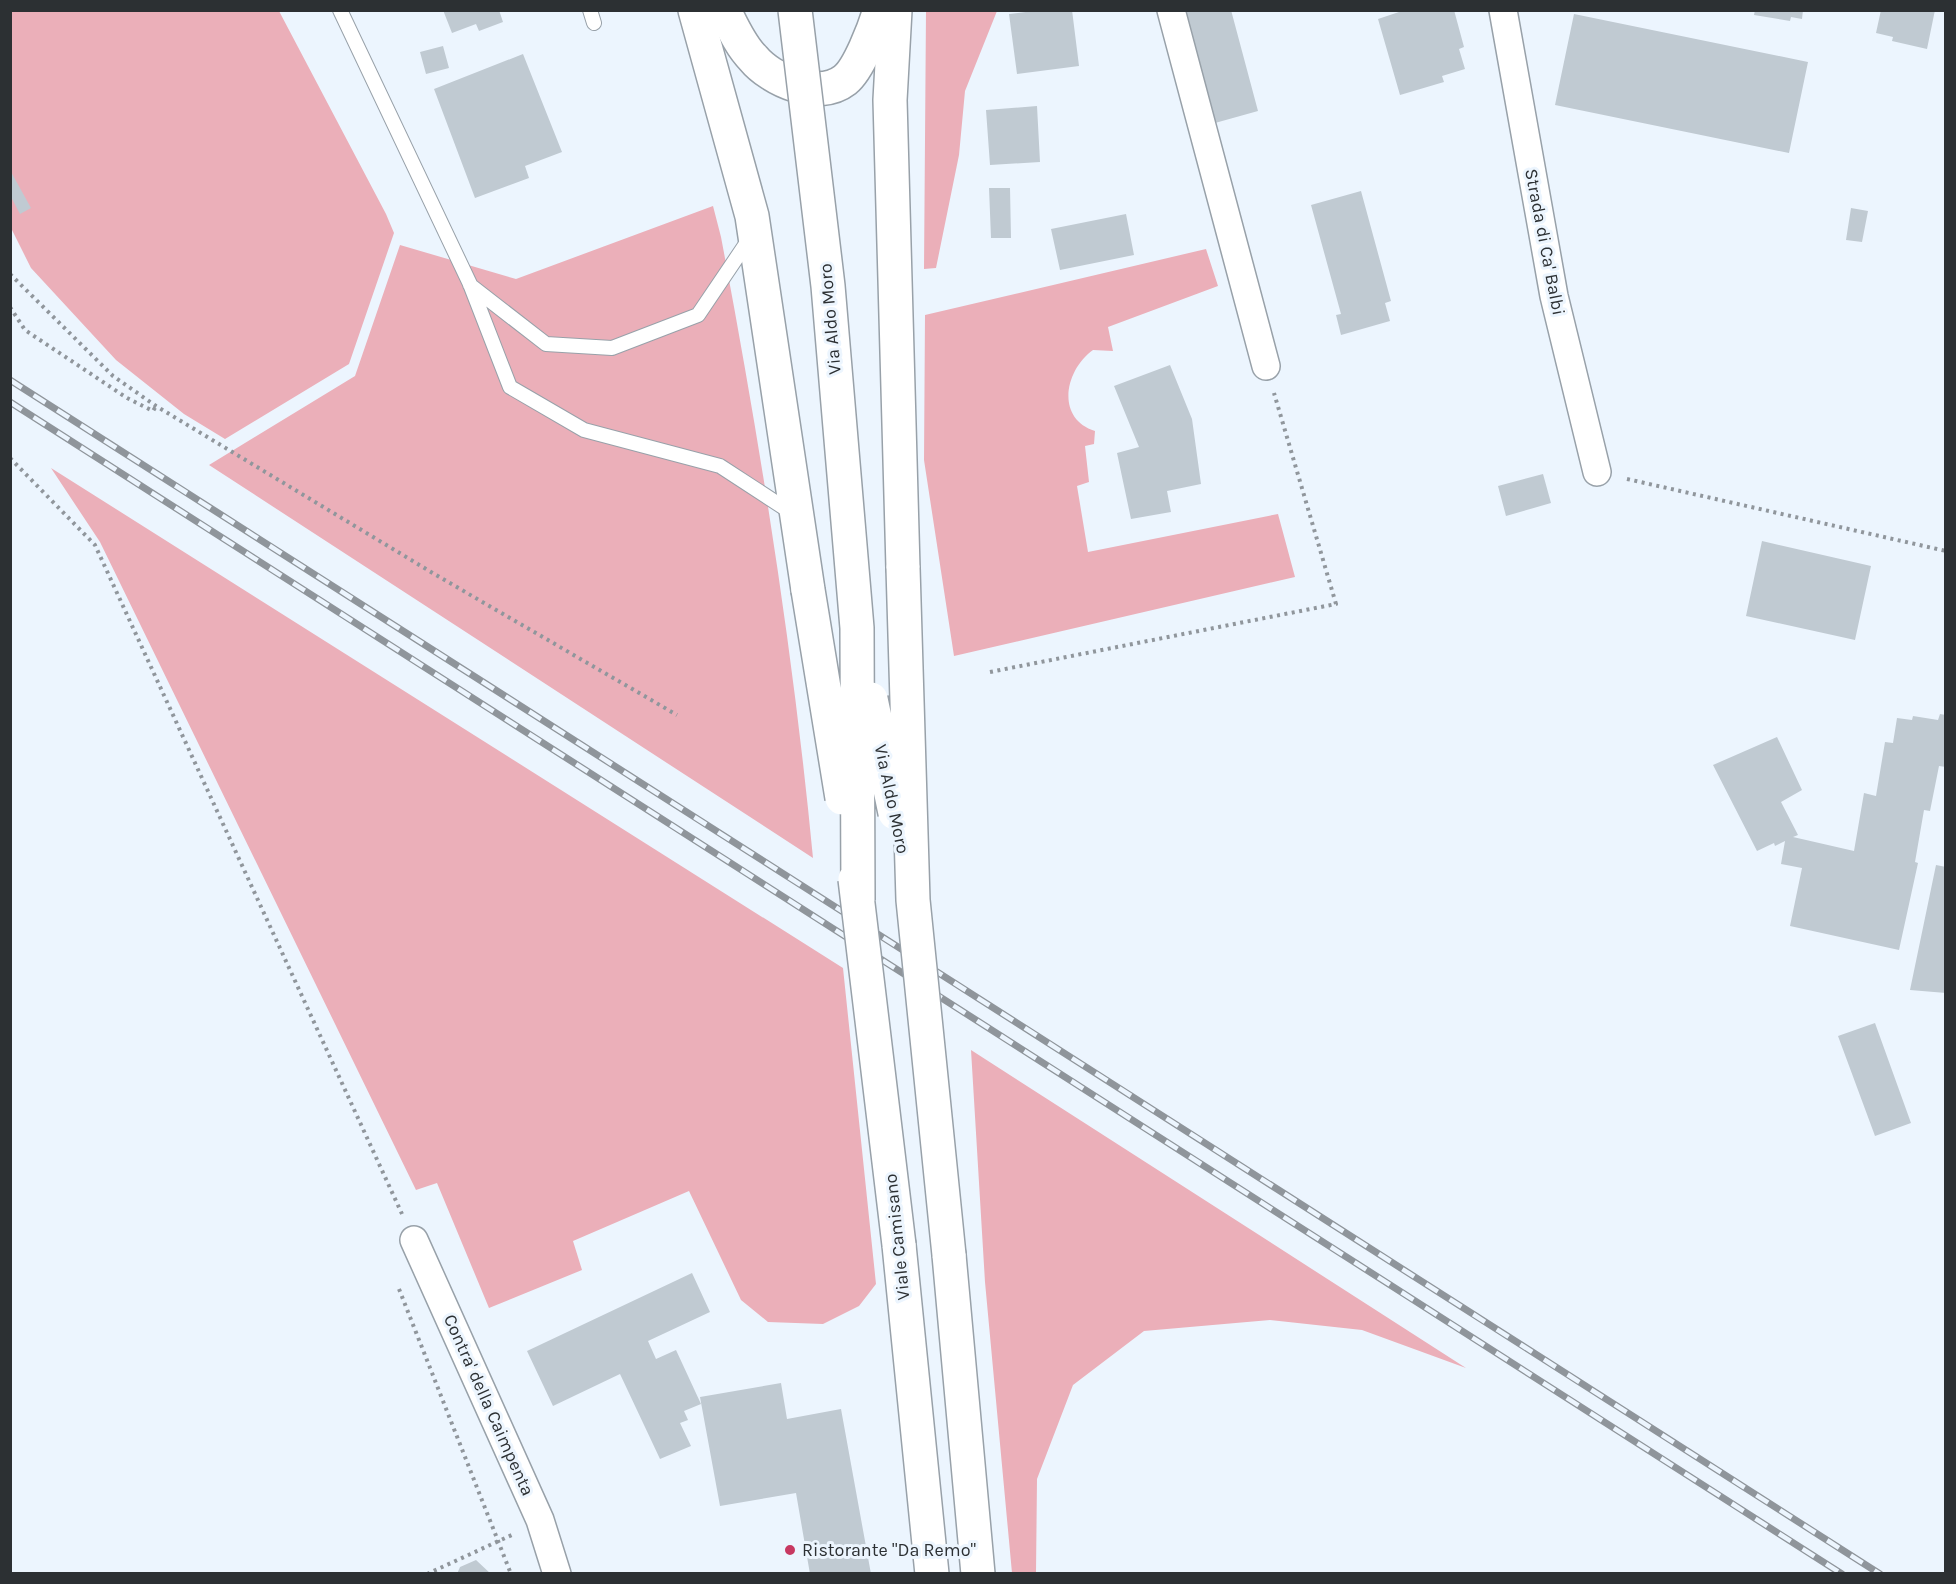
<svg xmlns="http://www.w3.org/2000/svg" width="1956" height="1584" font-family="Karla,sans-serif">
<rect width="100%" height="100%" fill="#ecf5fe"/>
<path fill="#ebafb9" d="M10,11H279L386,214L394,233L349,364L225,439L184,414L116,360L31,268L11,228Z
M926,11H997L965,91L959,155L936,268L924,269Z
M713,206L721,237C760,443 793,649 813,858L209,465L355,376L400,245L516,279Z
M1206,249L1218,286L1108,327L1113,351L1093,350C1065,370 1055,418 1095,431L1094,444L1085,446L1089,482L1077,486L1088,552L1278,514L1295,577L954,656L924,460L925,315Z
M51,468L843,968L876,1284L859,1306L823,1324L768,1322L741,1300L689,1191L573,1241L582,1270L489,1308L437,1183L416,1190L100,542Z
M971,1050L1466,1368L1362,1330L1270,1320L1144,1331L1073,1385L1037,1479L1036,1573H1012L985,1282Z"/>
<path fill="#c0cad2" d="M443,10H499L503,22L479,31L476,24L452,33Z
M1041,10H1072L1079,66L1017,74L1009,14Z
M1184,10H1231L1258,111L1215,123Z
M1405,10H1454L1464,47L1459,49L1465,69L1442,76L1444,82L1400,95L1378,19Z
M1755,10H1803L1802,19L1791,17L1790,21L1754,15Z
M1881,10H1935L1927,49L1892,41L1893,37L1876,33Z
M1574,14L1808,62L1789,153L1555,105Z
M443,46L449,68L426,74L420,52Z
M523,54L562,152L525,166L529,178L475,198L434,89Z
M1037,106L1040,162L990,165L986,110Z
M10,170L31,208L20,214L10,195Z
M989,188H1010L1011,238H991Z
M1361,191L1391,301L1385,303L1390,321L1341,335L1336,315L1341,314L1311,205Z
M1851,208L1868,211L1862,242L1846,240Z
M1126,214L1134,255L1060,270L1051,229Z
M1170,365L1192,419L1201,484L1167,491L1171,512L1131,519L1117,453L1139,447L1114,386Z
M1543,474L1551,503L1506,516L1498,486Z
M1762,541L1871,566L1855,640L1746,616Z
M1940,714L1946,715V767L1939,766L1930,811L1924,810L1915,862L1918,863L1899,950L1790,926L1802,868L1781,864L1785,841L1775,846L1774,843L1757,851L1713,765L1777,737L1802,790L1781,802L1798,835L1793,837L1854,851L1864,793L1876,796L1885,742L1893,743L1897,718L1912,720L1913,716L1938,720Z
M1936,865L1946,867V993L1910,990Z
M1875,1023L1911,1123L1875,1136L1838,1036Z
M692,1273L710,1312L648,1341L656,1359L676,1350L701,1404L684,1411L688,1420L680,1423L691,1446L660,1459L620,1374L553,1406L527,1351Z
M781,1383L787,1419L841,1409L871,1574H810L796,1493L720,1506L700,1397Z
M476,1560L491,1574H457L460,1567Z"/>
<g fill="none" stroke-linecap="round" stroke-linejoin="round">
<defs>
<path id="lane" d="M340,10L470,284L510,387L584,430L720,466L792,513
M590,10L594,23
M470,285L546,344L612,348L698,315L750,238"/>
<path id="street" d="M1171,10L1266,366
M1503,10L1554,296L1597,472
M414,1240L540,1520L557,1574"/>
<path id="secondary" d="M724,10C732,26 740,45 753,58C771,80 818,101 845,80C859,69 874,29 880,10"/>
<path id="primary" d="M695,10L752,216L808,590
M895,10L890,100L903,568
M899,1245L932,1574
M949,1255L978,1574"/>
</defs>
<use href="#lane" stroke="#98a1a9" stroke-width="16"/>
<use href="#street" stroke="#98a1a9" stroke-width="30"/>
<use href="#secondary" stroke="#98a1a9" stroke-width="36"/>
<use href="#primary" stroke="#98a1a9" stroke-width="36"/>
<path stroke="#90969c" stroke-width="4" stroke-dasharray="3 4.5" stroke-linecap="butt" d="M10,274L113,376L156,406L436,575L677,715
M10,307L25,330L127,398L153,411L156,406
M10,458L95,545L402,1214
M1627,479L1946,551
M990,672L1336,604L1274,393
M399,1289L511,1574
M427,1574L514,1534"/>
<use href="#lane" stroke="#fff" stroke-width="14"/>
<use href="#street" stroke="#fff" stroke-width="27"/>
<use href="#secondary" stroke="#fff" stroke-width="33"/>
<use href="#primary" stroke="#fff" stroke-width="33"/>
<defs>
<path id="rail" d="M10,380L1880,1574
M10,402L1842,1574"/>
</defs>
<use href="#rail" stroke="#8f959b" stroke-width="7"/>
<use href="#rail" stroke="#ecf5fe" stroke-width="4.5" stroke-dasharray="14" stroke-linecap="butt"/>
<defs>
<path id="primary-bridge" d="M795,10L828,286L857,628L858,900
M903,568L913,900L949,1255
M808,590L842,798
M871,699L895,813
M855,879L899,1245"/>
</defs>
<use href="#primary-bridge" stroke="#98a1a9" stroke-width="36" stroke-linecap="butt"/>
<use href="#primary-bridge" stroke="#fff" stroke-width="33"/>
</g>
<circle fill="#c73861" stroke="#ecf5fe" stroke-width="2" cx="790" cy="1550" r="6"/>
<g text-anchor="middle" stroke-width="6" stroke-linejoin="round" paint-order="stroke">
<g font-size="18" fill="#2c3033" stroke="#ecf5fe">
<text transform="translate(1545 242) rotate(79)" y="6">Strada di Ca' Balbi</text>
<text transform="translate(830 319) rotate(-95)" y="6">Via Aldo Moro</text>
<text transform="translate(892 799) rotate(78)" y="6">Via Aldo Moro</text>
<text transform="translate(897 1237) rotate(-96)" y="6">Viale Camisano</text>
<text transform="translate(489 1405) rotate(66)" y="6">Contra' della Caimpenta</text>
</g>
<g font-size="18" fill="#2c3033" stroke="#ecf5fe" text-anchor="start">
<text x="802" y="1556">Ristorante "Da Remo"</text>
</g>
</g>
<rect width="1956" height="1584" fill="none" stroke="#2c3033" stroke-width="24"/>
</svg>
